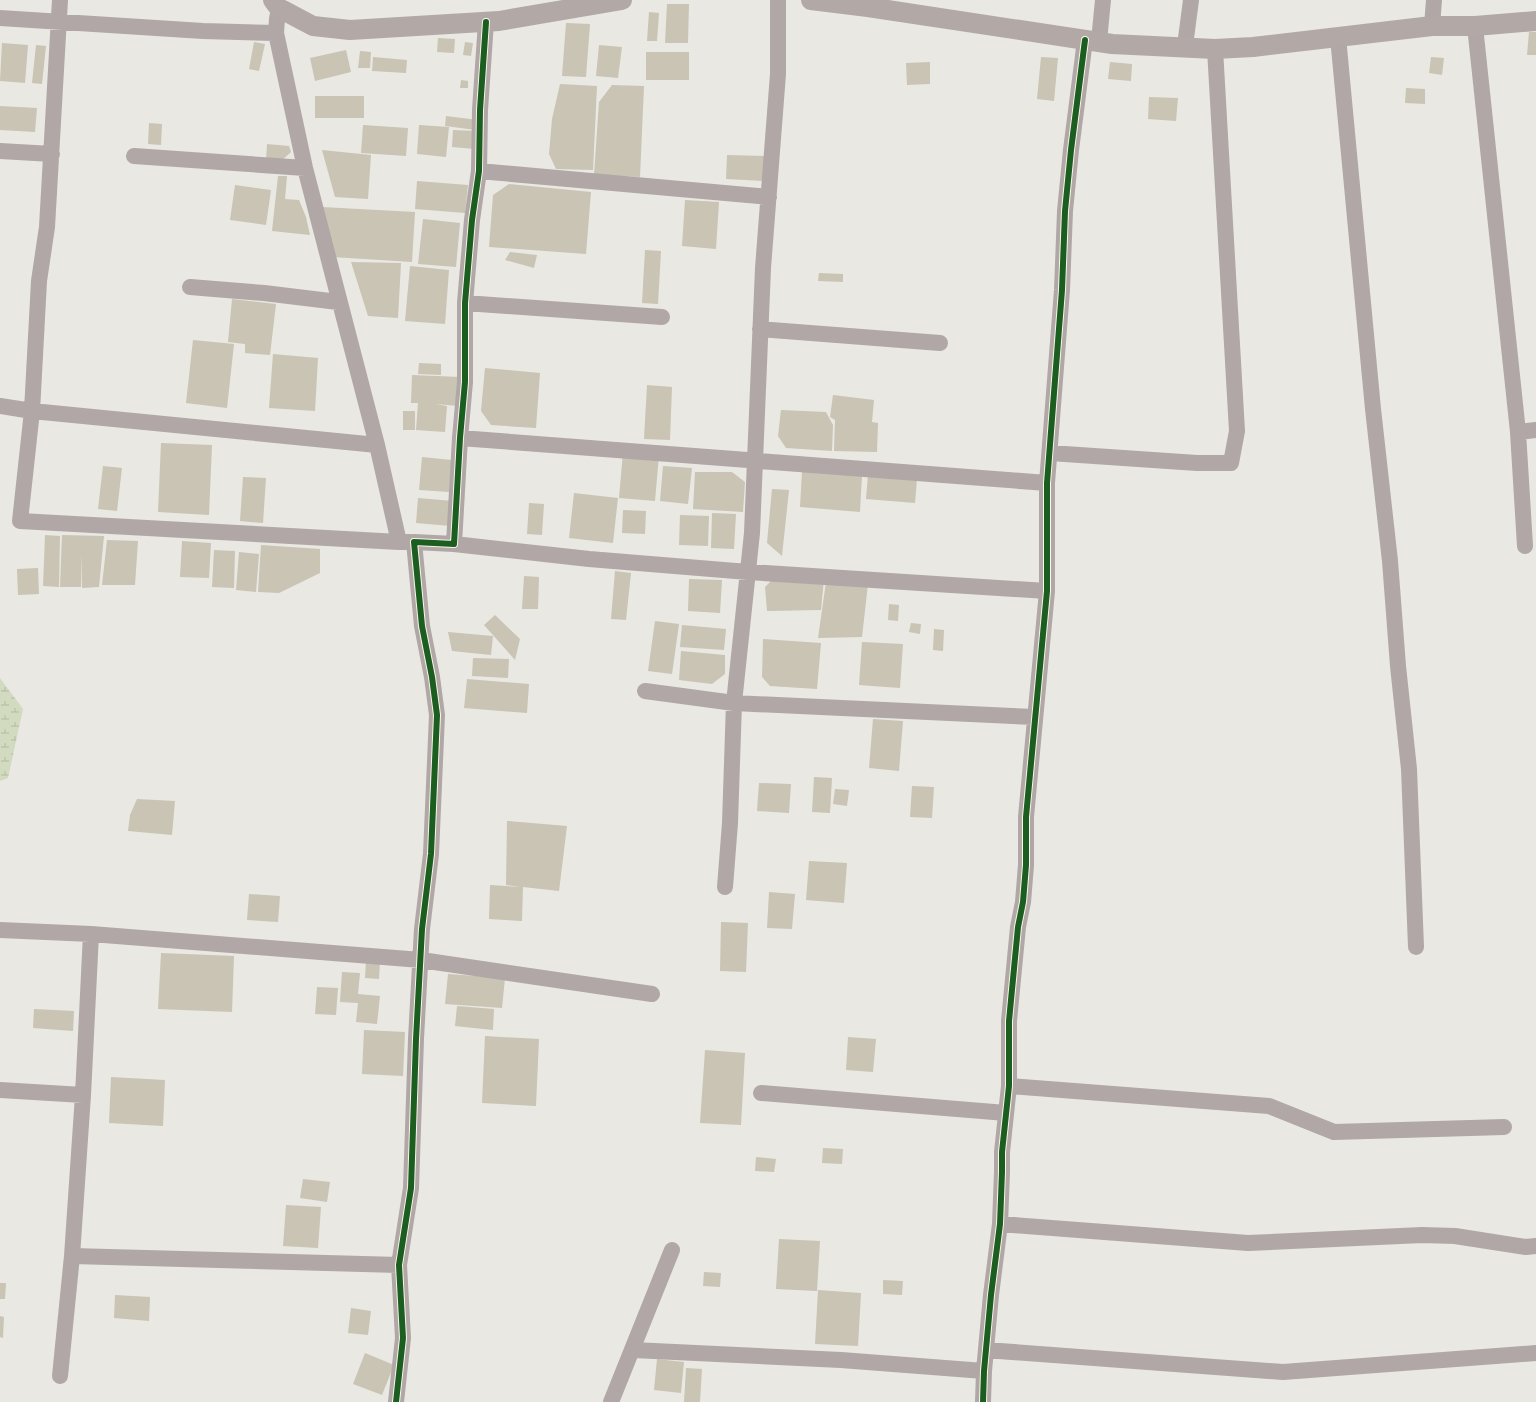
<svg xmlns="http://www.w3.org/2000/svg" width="1536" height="1402" font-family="'Fira Sans Condensed',sans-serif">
<defs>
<pattern id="wetland-marsh" width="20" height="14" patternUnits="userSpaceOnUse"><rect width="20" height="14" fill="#d2dabf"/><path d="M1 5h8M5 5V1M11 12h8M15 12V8" fill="none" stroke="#b4baa3"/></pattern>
</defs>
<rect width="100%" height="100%" fill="#e9e8e2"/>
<path fill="url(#wetland-marsh)" d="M0,678L23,709L8,778L0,781Z"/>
<path fill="#c9c4b4" d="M667,4H689L688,43H665Z
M649,12L659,13L657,41H647Z
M566,23L590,24L586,77L562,76Z
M1529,32H1536V55H1527Z
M438,38L455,39L454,53L437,52Z
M254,42L265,44L259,71L249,69Z
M465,42L473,43L471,56L463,55Z
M2,43L28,45L25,83L0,81Z
M36,45L46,46L42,84L32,83Z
M599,45L622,47L618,78L596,76Z
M346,50L351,72L315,81L310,58Z
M360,51L371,52L370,68H358Z
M646,52H689V80H646Z
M373,57L407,60L406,73L372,71Z
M1041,57L1058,58L1054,101L1037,99Z
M1431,57L1444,58L1442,75L1429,73Z
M930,62V84L907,85L906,63Z
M1110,62L1132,64L1131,81L1108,79Z
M461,80L468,81V88H460Z
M560,84L597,86L593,170L556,169L549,154L552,119Z
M612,85L644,86L640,177L594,175L599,102Z
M1406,88L1425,89V104L1405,103Z
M315,96H364V118H315Z
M1149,97L1178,98L1176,121L1148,119Z
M0,106L37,108L35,132L0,130Z
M446,116L478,120L476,130L445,126Z
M149,123L162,124L161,145L148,144Z
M363,125L408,128L406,156L361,153Z
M419,125L449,127L446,157L417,154Z
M453,130L476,131L475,149L452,147Z
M267,144L289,146L291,152L280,162L266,161Z
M322,150L371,155L368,199L335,197Z
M727,155L765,156L764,181L726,179Z
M278,176H287L285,199L299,200L306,217L310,235L272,231Z
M417,181L468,185L465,213L415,209Z
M509,184L591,192L586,254L489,247L493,195Z
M235,185L271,190L266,225L230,220Z
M685,200L719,202L716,249L682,246Z
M322,207L415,212L412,262L332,257Z
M423,219L460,223L456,267L418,264Z
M645,250L661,251L658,304L642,303Z
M510,252L537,255L534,268L505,260Z
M351,262L401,263L398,318L368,316Z
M410,266L449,270L445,324L405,321Z
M819,273L843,274V282L818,281Z
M232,299L276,304L270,355L245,353V344L228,342Z
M193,340L234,344L227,408L186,403Z
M273,354L318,358L315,411L269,408Z
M419,363L441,364V375L418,374Z
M485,368L540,373L536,428L491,425L481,411Z
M412,375L460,377L459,406L435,404L447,406L445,432L416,430L418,403H411Z
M647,385L672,387L670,440L644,439Z
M833,395L874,400L872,422L878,423L877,452L834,451L835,420L830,417Z
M781,410L826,412L833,425L832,451L786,448L778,436Z
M403,411H415V430H403Z
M161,443L212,445L209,515L158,512Z
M623,452L659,455L655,501L619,498Z
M422,457L452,460L449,492L419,490Z
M103,466L122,468L117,511L98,509Z
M663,466L692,468L688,504L660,501Z
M802,471L862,475L860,512L800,507Z
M695,472H732L745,482L743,512L693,509Z
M868,475L917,479L915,503L866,499Z
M243,477L266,478L263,523L240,521Z
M772,489L789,490L782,556L767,543Z
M574,493L618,498L613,543L569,538Z
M418,498L453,501L451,526L416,523Z
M529,503L544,504L542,535L527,534Z
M623,510L646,511L645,534L622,533Z
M712,513L736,514L734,549L711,548Z
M680,515L709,516L708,546L679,545Z
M45,535L60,536L59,587L43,586Z
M62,535L104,536L99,587L82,588V553L81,587H60Z
M107,540L138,541L135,585H102Z
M182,541L211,543L209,578L180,577Z
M261,545L320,549V573L279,593L258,592Z
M214,550L235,551L234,588L212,587Z
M239,552L259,554L256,592L236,590Z
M38,568L39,594L18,595L17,569Z
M615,571L631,573L626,620L611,619Z
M524,576L539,577L538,609H522Z
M689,579L722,580L720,613L688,611Z
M773,579H824L821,610L767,611L765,587Z
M826,582L868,584L862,637L818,638Z
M889,604L899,605L898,621L888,620Z
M495,615L520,639L515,660L484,625Z
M655,621L679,624L672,674L648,671Z
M911,623L921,624L920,634L909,632Z
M682,625L726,629L724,650L680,647Z
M934,629L944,630L943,651L933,650Z
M448,632L493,636L491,655L452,651Z
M763,639L821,643L817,689L770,686L762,677Z
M862,642L903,644L900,688L859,685Z
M681,651L725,655V674L712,684L679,680Z
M473,658L509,659L508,678L472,676Z
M467,679L529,684L527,713L464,708Z
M873,719L903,721L899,771L869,768Z
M814,777L832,778L830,813L812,812Z
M759,783L791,784L789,813L757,811Z
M912,786L934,787L932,818L910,817Z
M835,789L849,790L847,806L833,804Z
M137,799L175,801L172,835L128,831L130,815Z
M507,821L567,826L559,891L523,887L522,921L489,919L490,885L521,887L506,885Z
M809,861L847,863L844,903L806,900Z
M769,892L795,894L792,929L767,928Z
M249,894L280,896L278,922L247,920Z
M721,922L748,923L746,972L720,971Z
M161,953L234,956L232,1012L158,1009Z
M366,961H380L379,979L365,978Z
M342,972L360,973L358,994L380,996L377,1024L356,1022L358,1003L340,1002Z
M448,974L505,978L502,1008L445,1004Z
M317,987L338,988L336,1015L315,1014Z
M457,1006L494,1009L493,1030L455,1026Z
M34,1009L74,1011L73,1031L33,1028Z
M364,1030L405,1032L403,1076L362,1074Z
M485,1036L539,1039L536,1106L482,1103Z
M848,1037L876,1039L873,1072L846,1070Z
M705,1050L745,1053L741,1125L700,1123Z
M111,1077L165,1080L163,1126L109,1123Z
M823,1148L843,1149L842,1164L822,1163Z
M756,1157L776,1159L774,1172L755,1171Z
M303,1179L330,1182L327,1202L300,1198Z
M286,1205L321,1207L318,1248L283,1246Z
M779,1239L820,1241L817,1291L776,1289Z
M704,1272L721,1273L720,1287L703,1286Z
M883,1280L903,1281L902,1295L883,1294Z
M0,1283H6L5,1299H0Z
M818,1290L861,1293L858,1346L815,1344Z
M115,1295L150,1297L149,1321L114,1318Z
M351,1308L371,1311L368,1335L348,1333Z
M0,1316L4,1317L3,1338L0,1337Z
M365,1353L394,1365L382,1395L353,1384Z
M657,1359L684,1362L681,1393L654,1390Z
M686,1368L702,1369L700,1402H684Z"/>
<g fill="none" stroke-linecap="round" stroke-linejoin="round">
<path stroke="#b0a7a6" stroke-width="16" d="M60,0L47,227L39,281L32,411L20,521L399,542
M279,8L277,19L276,33L305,168L377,445L399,542H410
M0,18L203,31L276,33
M1432,26L1434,0
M1475,26L1518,432L1525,546
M1338,37L1373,409L1390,561L1398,666L1409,769L1416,947
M1099,41L1103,0
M1185,46L1191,0
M0,151L52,154
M134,156L305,168
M479,171L769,197
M190,287L264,293L338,302
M465,303L662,317
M760,329L940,343
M0,406L32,411L377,445
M1518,432L1536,430
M460,438L1047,483
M1050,453L1197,463H1231L1237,431L1215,49
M454,544L589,559L748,572L1047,591
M645,691L734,703L1034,717
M725,887L730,823L734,703L752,533L763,268L778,74V0
M0,930L91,934L421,960L652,994
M1009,1086L1269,1106L1334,1132L1504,1127
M0,1090L83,1095
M761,1093L1006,1113
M1000,1224L1248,1243L1422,1235L1455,1236L1526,1247L1536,1246
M72,1256L399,1265
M633,1350L841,1360L984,1371
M986,1350L1283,1372L1536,1353
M60,1376L72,1256L83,1095L91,934
M396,1402L403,1338L399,1265L411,1188L416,1039L422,929L431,854L437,715L432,677L422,626L414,542L454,544L460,438L465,382V303L472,220L479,171L480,110L486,22
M611,1402L672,1250
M983,1402L984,1371L991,1295L1000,1224L1002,1172V1152L1009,1086V1021L1018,927L1023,902L1026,865V817L1047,591V483L1062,290L1065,211L1071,150L1085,40"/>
<path stroke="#b2a8a6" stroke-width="20" d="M273,0L279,8L313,26L350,30L499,21L622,0
M811,0L868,7L1112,44L1215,49L1253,47L1432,26H1475L1536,21"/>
<defs>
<path id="cycleway" d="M396,1402L403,1338L399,1265L411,1188L416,1039L422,929L431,854L437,715L432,677L422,626L414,542L454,544L460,438L465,382V303L472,220L479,171L480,110L486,22
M983,1402L984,1371L991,1295L1000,1224L1002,1172V1152L1009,1086V1021L1018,927L1023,902L1026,865V817L1047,591V483L1062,290L1065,211L1071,150L1085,40"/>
</defs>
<use href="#cycleway" stroke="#faf6ec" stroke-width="8"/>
<use href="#cycleway" stroke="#1b5e20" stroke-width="6"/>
</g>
</svg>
